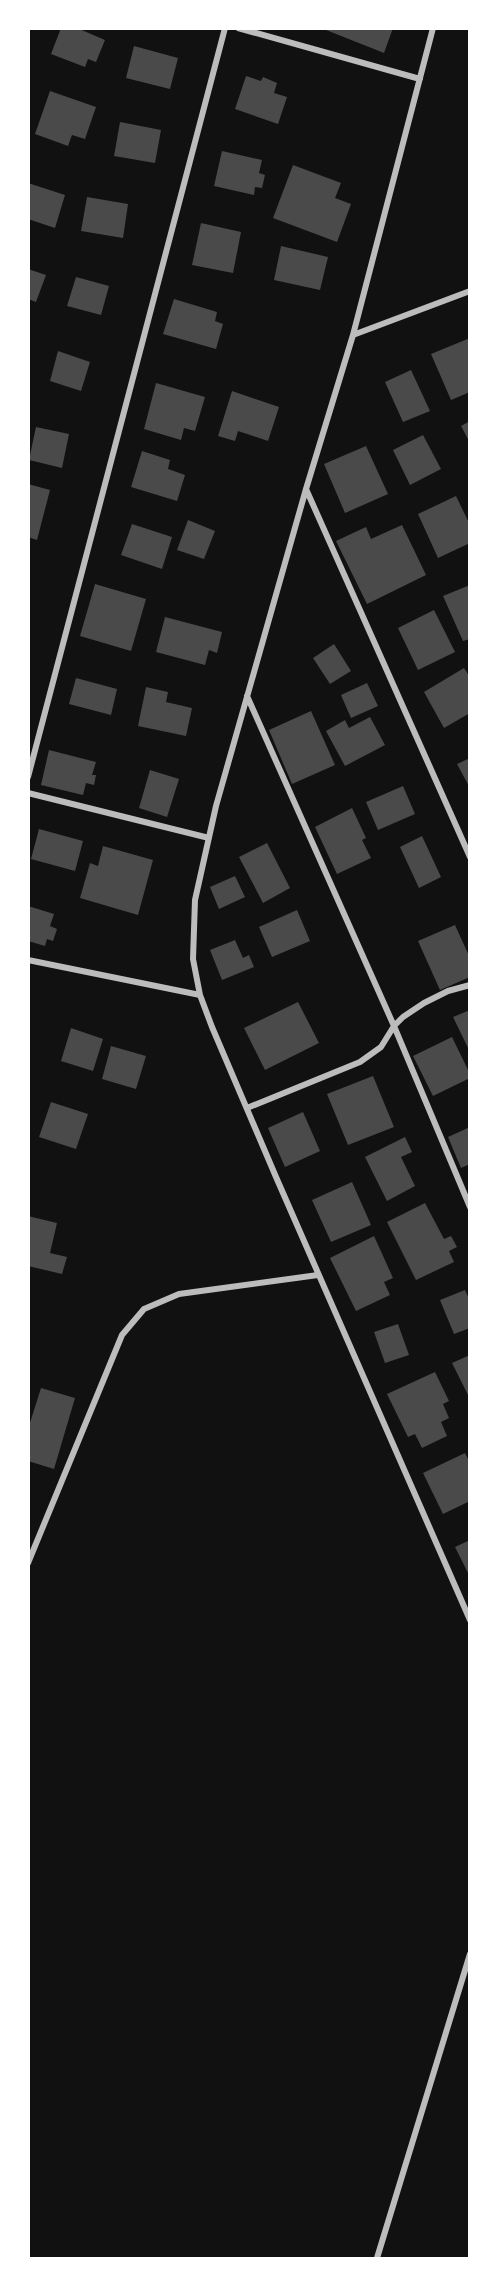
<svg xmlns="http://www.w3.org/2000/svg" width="498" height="2287" font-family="'Open Sans',sans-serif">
<rect width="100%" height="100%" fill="#111"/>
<path fill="#4a4a4a" d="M61,28H77L105,40L96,62L88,59L85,67L51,54Z
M321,28H393L384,53Z
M134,46L178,58L170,89L126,78Z
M246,76L261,81L263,77L277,83L274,93L287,97L278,124L235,109Z
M50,91L96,107L85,139L72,135L68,146L35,134Z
M120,122L161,130L155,163L114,156Z
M222,151L262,160L259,173L265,175L262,188L255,187L254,195L214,186Z
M293,165L341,183L335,198L351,204L337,242L273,218Z
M28,183L65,195L55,228L28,219Z
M87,197L128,204L123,238L81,231Z
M201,223L241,232L233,273L192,265Z
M281,246L328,257L320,290L274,280Z
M28,269L46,275L36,302L28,299Z
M76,277L109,286L101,315L67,306Z
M174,299L217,312L215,321L223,324L216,349L163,334Z
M470,338V392L451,400L431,354Z
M58,351L90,362L81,391L50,381Z
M411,370L430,411L403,422L385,382Z
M156,383L205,397L195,431L184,428L181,440L144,429Z
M232,391L279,407L268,441L238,431L235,441L218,436Z
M470,421V443L461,426Z
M36,427L69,434L62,468L29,460Z
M423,435L441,469L410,485L393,450Z
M366,446L388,494L345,513L324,464Z
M142,451L170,460L168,469L185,475L177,501L131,487Z
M28,484L50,490L37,540L28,537Z
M456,496L470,525V543L438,558L418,514Z
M188,520L215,531L204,559L177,550Z
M132,524L172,537L162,569L121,555Z
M402,525L426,575L367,604L336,541L366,527L371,539Z
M95,584L146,599L131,651L80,636Z
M470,585V639L463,641L443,596Z
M434,610L455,652L418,670L398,628Z
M165,617L222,632L217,653L209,650L205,665L156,652Z
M334,644L351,671L330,684L313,658Z
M464,668L470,677V713L444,728L424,692Z
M76,678L117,689L111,715L69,704Z
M367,683L378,706L351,718L341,695Z
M146,687L168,692L166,702L192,708L186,736L138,726Z
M311,711L335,765L292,784L269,730Z
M370,717L385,745L345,766L326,731L345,720L349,728Z
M49,750L96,762L92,775H96L94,785L86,783L83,795L41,785Z
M470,758V788L457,764Z
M150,770L179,779L167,817L139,808Z
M403,786L415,814L378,830L366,802Z
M352,808L366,838L362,840L371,858L337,874L315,827Z
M39,829L83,841L75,871L31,859Z
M422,836L441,877L419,888L400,847Z
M267,843L290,888L263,903L239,857Z
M103,846L153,860L138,915L80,898L90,863L98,866Z
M235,876L245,897L219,909L210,887Z
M28,906L54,914L50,926L57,929L53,941L47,939L45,946L28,941Z
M297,910L310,941L272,957L259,927Z
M455,925L470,958V977L440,990L418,941Z
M235,940L243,958L249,955L254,967L222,980L210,950Z
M298,1002L319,1043L265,1070L244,1028Z
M470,1010V1052L453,1017Z
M71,1028L103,1039L93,1071L61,1061Z
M452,1037L470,1074V1078L433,1096L413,1056Z
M111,1046L146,1056L136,1089L102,1079Z
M373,1076L394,1127L348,1145L327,1094Z
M51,1102L88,1114L76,1149L39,1137Z
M303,1112L320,1151L285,1167L268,1128Z
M470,1127V1164L461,1168L448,1137Z
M405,1137L412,1152L401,1157L415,1186L387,1201L365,1157Z
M352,1182L371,1225L331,1242L312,1200Z
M425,1203L444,1239L451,1236L457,1247L449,1251L454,1262L416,1280L387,1222Z
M28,1216L57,1223L50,1253L67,1257L62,1274L28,1266Z
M374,1236L393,1278L384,1282L390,1295L356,1311L330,1258Z
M465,1290L470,1301V1328L454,1334L440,1300Z
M398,1324L409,1355L385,1363L374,1332Z
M470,1355V1399L452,1363Z
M435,1372L449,1401L443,1404L449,1418L441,1422L447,1436L422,1448L415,1434L408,1437L387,1394Z
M41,1388L75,1398L54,1469L28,1461V1429Z
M465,1453L470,1463V1501L443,1514L423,1473Z
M470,1540V1577L455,1547Z"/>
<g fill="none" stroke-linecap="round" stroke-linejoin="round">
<path stroke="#bcbcbc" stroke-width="6" d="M238,28L420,79
M433,28L353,335L306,489L216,806L195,900L193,959L200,995L212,1027L276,1177L470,1620
M353,335L470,291
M306,489L470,857
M247,696L394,1026L470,1207
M28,777L225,28
M28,793L209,838
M28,960L200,995
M247,1108L360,1062L381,1047L394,1026L403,1017L424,1003L448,991L470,985
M28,1563L122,1335L144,1309L179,1294L318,1275
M377,2258L470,1954"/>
</g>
<rect width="498" height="2287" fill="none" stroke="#ffffff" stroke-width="60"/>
</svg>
